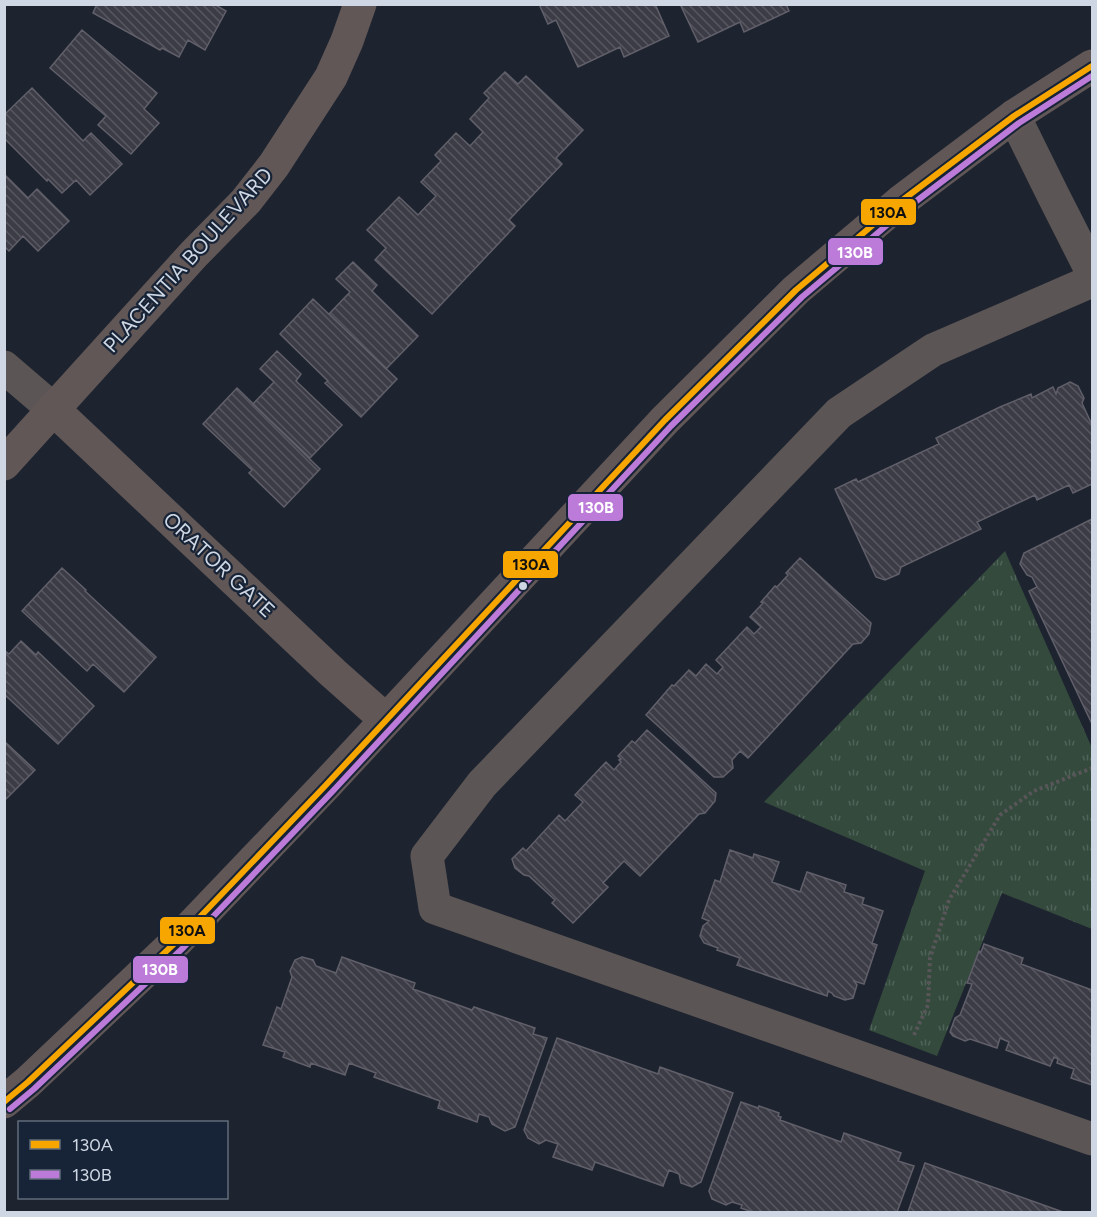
<svg xmlns="http://www.w3.org/2000/svg" width="1097" height="1217" font-family="Figtree,sans-serif">
<defs>
<pattern id="grass-tufts" width="24" height="20" patternUnits="userSpaceOnUse" patternTransform="scale(1.5)"><rect width="24" height="20" fill="#344a3d"/><path d="M3 7l-1-3M5 7V3M7 7l1-3M15 17l-1-3M17 17v-4M19 17l1-3" fill="none" stroke="#506359"/></pattern>
<pattern id="building-back-hatch" width="6" height="6" patternUnits="userSpaceOnUse" patternTransform="scale(1.5)"><rect width="6" height="6" fill="#3c3c46"/><path d="M-1 5l2 2M0 0l6 6M5-1l2 2" fill="none" stroke="#575761"/></pattern>
</defs>
<rect width="100%" height="100%" fill="#1e242f"/>
<path fill="url(#grass-tufts)" d="M1005,551L1092,748V929L1002,893L937,1056L869,1030L925,871L764,802Z"/>
<path fill="url(#building-back-hatch)" stroke="#61606a" stroke-width="1.5" d="M97,4H214L226,11L205,50L188,40L179,57L162,48L160,50L93,13Z
M539,4H655L669,36L624,57L620,47L578,67L556,20L548,24Z
M680,4H786L789,11L744,32L740,22L698,42Z
M82,30L157,93L144,109L159,123L131,154L98,125L106,116L50,68Z
M505,72L518,84L526,76L583,130L556,158L562,164L509,220L515,226L432,314L375,260L386,248L367,230L399,197L418,215L436,196L421,182L441,161L435,155L456,133L470,146L483,132L470,119L489,98L484,93Z
M32,88L83,141L91,133L122,164L90,195L76,180L62,193L48,179L47,181L4,138V115Z
M4,174L28,198L37,189L69,221L38,251L23,236L9,251L4,246Z
M353,262L377,285L372,291L418,336L386,369L329,314L350,292L336,279Z
M313,299L397,379L361,417L325,383L328,381L280,334Z
M277,351L301,374L296,381L342,425L310,458L253,404L274,382L260,369Z
M1070,382L1078,386L1084,398L1082,403L1092,425V484L1073,493L1069,485L1037,500L1035,495L977,522L981,529L901,567L899,574L885,580L876,577L835,489L856,479L858,482L939,444L936,438L1000,407L1031,394L1032,398L1053,387L1056,394L1058,388Z
M237,388L320,469L284,507L249,473L252,470L203,424Z
M1092,519V724L1029,591L1037,587L1032,577L1027,575L1020,564L1024,553Z
M800,558L871,623L869,634L861,643L853,644L748,758L740,751L732,760L733,768L723,777H714L646,715L672,685L674,686L689,670L696,676L706,664L717,674L723,667L716,660L747,627L754,634L761,627L750,617L763,603L761,602L775,586L777,587L788,575L786,573Z
M62,568L86,590L85,591L156,657L124,692L93,664L87,671L22,611Z
M21,641L36,655L38,652L94,706L58,744L5,695L4,696V650L9,654Z
M647,730L716,793L715,801L705,813L699,814L640,876L624,861L603,883L608,887L573,923L552,903L555,900L529,876L524,875L515,868L512,859L523,848L526,851L559,815L565,821L583,802L575,795L606,762L614,770L621,762L619,760L621,759L618,756L632,741L635,743Z
M4,741L35,770L4,801Z
M730,850L753,858L754,854L779,862L772,882L800,892L807,872L846,885L844,892L864,898L862,904L883,911L872,943L877,945L864,984L854,981L857,985L853,998L845,1000L834,996L832,993L828,991L827,996L737,965L740,958L717,950L718,948L704,943L700,936L703,926L709,921L702,918L715,880L720,882Z
M984,944L1023,958L1021,964L1092,990V1085L1071,1078L1074,1069L1057,1063L1058,1059L1054,1057L1050,1066L1006,1050L1009,1042L1000,1038L997,1048L970,1039L965,1041L953,1036L950,1032L955,1018L960,1015L972,984L967,983L979,951L981,952Z
M302,957L313,960L316,966L336,973L342,957L415,983L413,989L472,1010L474,1007L535,1028L533,1034L547,1038L515,1127L505,1131L492,1124L489,1117L479,1114L477,1122L438,1108L440,1101L374,1077L376,1073L349,1063L345,1075L311,1063L310,1067L283,1057L285,1052L263,1045L277,1007L281,1009L292,977L290,971L295,960Z
M557,1038L658,1074L660,1067L733,1093L701,1182L692,1187L681,1183L679,1174L669,1170L663,1186L595,1162L592,1170L553,1157L558,1144L546,1140L539,1144L528,1138L524,1130Z
M741,1102L758,1108L759,1106L779,1113L778,1116L781,1117L780,1120L841,1142L844,1133L901,1153L898,1161L914,1166L897,1212H752L741,1208L742,1205L732,1202L726,1205L712,1199L709,1191Z
M925,1163L1063,1212H908Z"/>
<g fill="none" stroke-linecap="round" stroke-linejoin="round">
<path stroke="#595659" stroke-width="4" stroke-dasharray="3 3" stroke-linecap="butt" d="M914,1035L928,1005L930,958L949,900L1000,815L1034,791L1092,768"/>
<path stroke="#5c5555" stroke-width="33" d="M1014,116L1053,195L1092,272
M1092,281L933,350L839,413L482,784L427,856L435,908L1092,1139
M4,367L53,409"/>
<path stroke="#615757" stroke-width="33" d="M53,409L333,673L386,720
M4,464L194,254L246,201L274,165L331,77L347,41L360,4
M4,1102L28,1082L177,941L325,786L665,420L796,290L900,202L1014,116L1092,66"/>
<defs>
<path id="bus-1" d="M4,1102L28,1082L177,941L325,786L665,420L796,290L900,202L1014,116L1092,66"/>
<path id="bus-2" d="M10,1109L34,1089L184,947L332,792L671,426L802,297L906,209L1019,123L1092,76"/>
</defs>
<use href="#bus-1" stroke="#172336" stroke-width="10"/>
<use href="#bus-2" stroke="#172336" stroke-width="10"/>
<use href="#bus-1" stroke="#f7a600" stroke-width="6"/>
<use href="#bus-2" stroke="#bd7bd9" stroke-width="6"/>
</g>
<circle fill="#ced7e3" stroke="#172336" stroke-width="2" cx="523" cy="586" r="5"/>
<g text-anchor="middle" stroke-width="4.5" stroke-linejoin="round" paint-order="stroke">
<g font-size="21" fill="#ced7e3" stroke="#172336">
<text transform="translate(188 260) rotate(-48)" y="7">PLACENTIA BOULEVARD</text>
<text transform="translate(219 565) rotate(43)" y="7">ORATOR GATE</text>
</g>
</g>
<g stroke="#172336" stroke-width="2">
<rect x="860" y="198" width="57" height="28" rx="6" fill="#f7a600"/>
<rect x="827" y="237" width="57" height="29" rx="6" fill="#bd7bd9"/>
<rect x="567" y="493" width="57" height="29" rx="6" fill="#bd7bd9"/>
<rect x="502" y="550" width="57" height="29" rx="6" fill="#f7a600"/>
<rect x="159" y="916" width="57" height="29" rx="6" fill="#f7a600"/>
<rect x="132" y="955" width="57" height="29" rx="6" fill="#bd7bd9"/>
</g>
<g font-size="16" text-anchor="middle" font-weight="bold" fill="#fff">
<text x="855" y="258">130B</text>
<text x="596" y="513">130B</text>
<text x="160" y="975">130B</text>
</g>
<g font-size="16" text-anchor="middle" font-weight="bold" fill="#111">
<text x="888" y="218">130A</text>
<text x="531" y="570">130A</text>
<text x="187" y="936">130A</text>
</g>
<rect width="1097" height="1217" fill="none" stroke="#ced7e3" stroke-width="12"/>
<rect x="18" y="1121" width="210" height="78" fill="#172336" stroke="#606b7b" stroke-width="1.5"/>
<rect x="30" y="1140" width="30" height="9" fill="#f7a600" stroke="#606b7b" stroke-width="1.5"/>
<text x="72" y="1151" font-size="18" fill="#ced7e3">130A</text>
<rect x="30" y="1170" width="30" height="9" fill="#bd7bd9" stroke="#606b7b" stroke-width="1.5"/>
<text x="72" y="1181" font-size="18" fill="#ced7e3">130B</text>
</svg>
